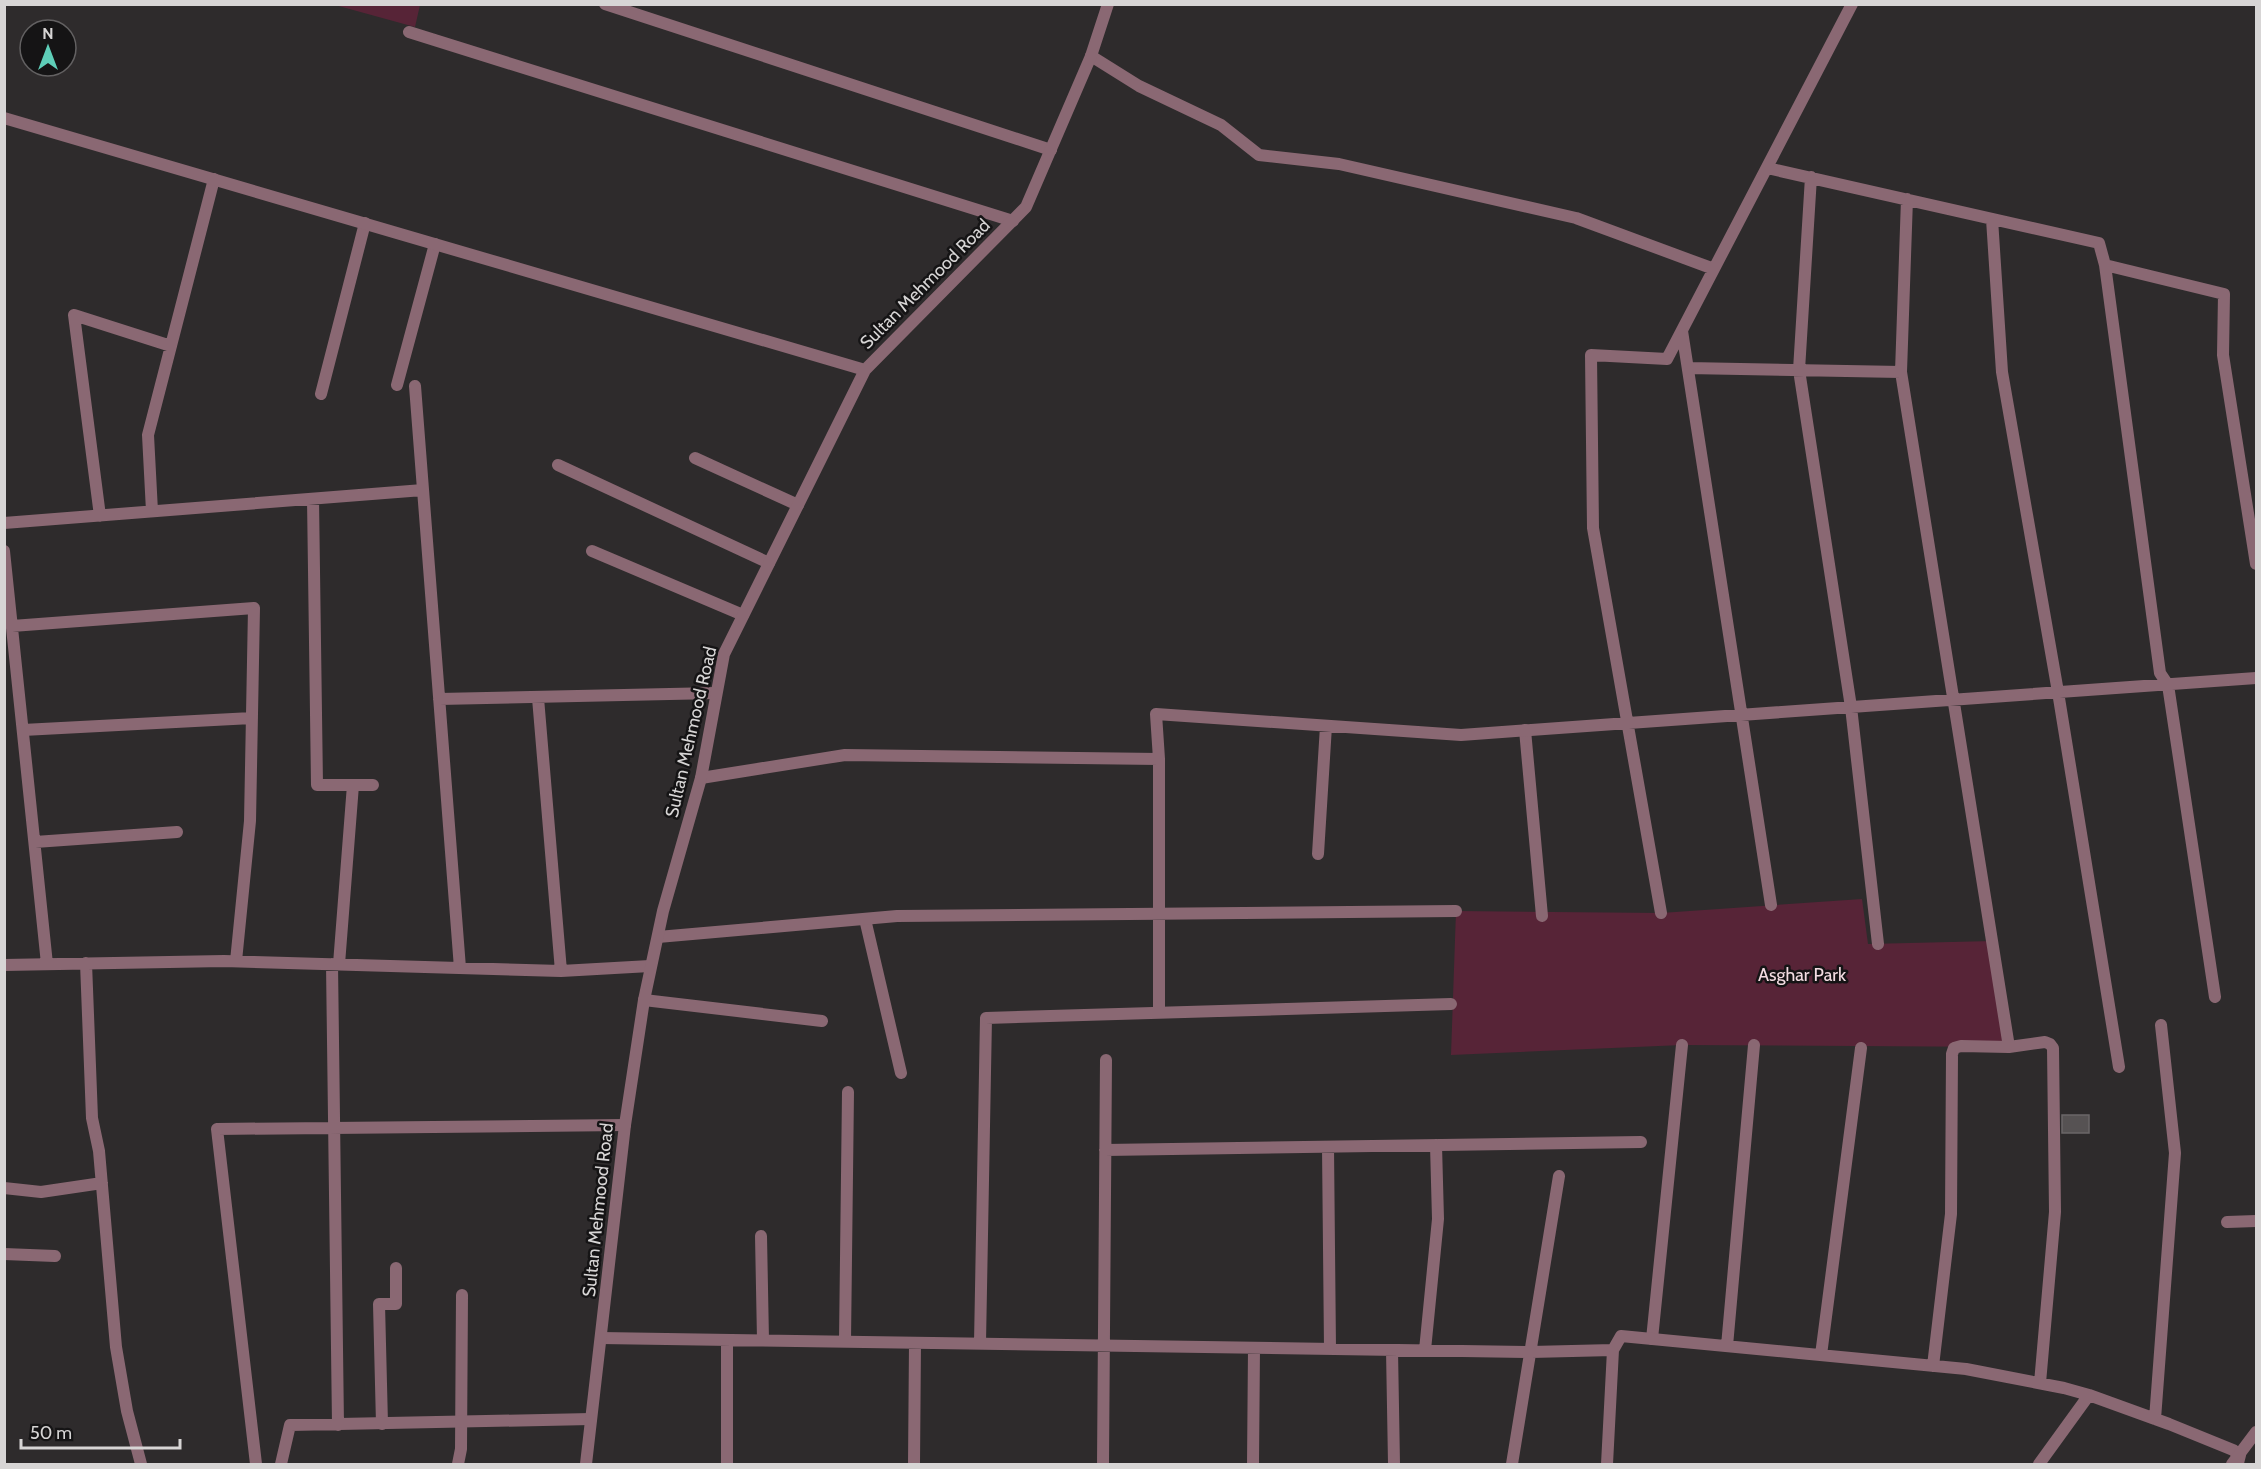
<svg xmlns="http://www.w3.org/2000/svg" width="2261" height="1469" font-family="Cabin,sans-serif">
<rect width="100%" height="100%" fill="#2e2b2c"/>
<path fill="#572437" d="M335,5H420L415,27Z
M1862,899L1868,944L1993,941L2009,1047L1682,1045L1451,1055L1456,911L1661,913Z"/>
<path fill="#565253" stroke="#6b6768" stroke-width="1.5" d="M2062,1115H2089V1133H2062Z"/>
<g fill="none" stroke-linecap="round" stroke-linejoin="round">
<path stroke="#8a6873" stroke-width="12" d="M397,385L435,244
M321,394L365,223
M695,458L798,505
M558,465L769,563
M592,551L743,615
M1525,730L1542,916
M865,919L901,1073
M1652,1339L1682,1045
M382,1424L379,1304H396V1268
M458,1464L461,1449L462,1295"/>
<path stroke="#8a6873" stroke-width="12" d="M605,4L1051,150
M409,32L1013,221
M1091,56L1139,86L1221,125L1259,155L1339,164L1576,218L1714,269
M1767,168L2099,243L2105,265L2224,294L2223,355L2256,564
M1811,177L1799,370L1851,707L1878,944
M1992,219L2002,372L2058,692L2119,1067
M2105,265L2160,673L2168,685L2215,997
M1682,331L1771,905
M1688,368L1901,372L1907,199
M1901,372L2009,1047L1961,1046L1954,1048L1952,1054L1951,1214L1933,1366
M415,386L460,968
M313,499L317,785H373
M152,511L148,435L214,179
M100,516L74,315L171,346
M4,523L423,490
M4,551L47,964
M12,626L254,608L250,821L236,961
M538,698L561,971
M439,699L716,693
M23,730L252,718
M701,778L845,755L1159,759L1156,714L1461,735L2256,678
M35,842L177,832
M1318,854L1326,726
M1661,913L1593,528L1591,355L1667,359L1852,4
M658,937L897,916L1456,911
M86,963L92,1118L99,1151L116,1347L127,1411L141,1464
M332,964L338,1425
M339,964L353,785
M4,965L224,961L561,971L650,966
M644,1000L822,1021
M1159,1013V759
M2009,1047L2045,1042L2050,1044L2053,1048L2055,1212L2040,1383
M1328,1147L1330,1349
M1105,1150L1641,1142
M4,1188L41,1192L102,1183
M2227,1222L2256,1221
M761,1236L763,1340
M4,1254L55,1256
M601,1338L1531,1352L1613,1350L1621,1336L1966,1369L2064,1388L2089,1395L2169,1424L2233,1450L2240,1455L2238,1463
M727,1341V1464
M845,1341L848,1092
M980,1343L986,1018L1451,1004
M1727,1346L1754,1045
M1392,1350L1394,1464
M1425,1350L1438,1219L1436,1145
M1821,1355L1861,1048
M2155,1419L2175,1153L2161,1025
M256,1464L217,1129L625,1125
M281,1464L290,1425L591,1419
M914,1464L915,1343
M1103,1464L1106,1060
M1253,1464L1254,1348
M1512,1464L1559,1176
M1607,1464L1613,1350
M2039,1464L2089,1395"/>
<path stroke="#8a6873" stroke-width="12" d="M4,118L865,370
M586,1464L625,1125L644,1000L663,911L701,778L724,654L865,370L1026,207L1091,56L1108,4
M2232,1464L2256,1432"/>
</g>
<g text-anchor="middle" stroke-width="5" stroke-linejoin="round" paint-order="stroke">
<g font-size="18" fill="#d7d5d5" stroke="#151415">
<text transform="translate(925 284) rotate(-45)" y="6">Sultan Mehmood Road</text>
<text transform="translate(691 732) rotate(-77)" y="6">Sultan Mehmood Road</text>
<text transform="translate(598 1210) rotate(-84)" y="6">Sultan Mehmood Road</text>
</g>
<g font-size="18" fill="#f3dce2" stroke="#151415">
<text x="1802" y="981">Asghar Park</text>
</g>
</g>
<rect width="2261" height="1469" fill="none" stroke="#d7d5d5" stroke-width="12"/>
<g transform="translate(48 48)"><circle r="28" fill="#151415" stroke="#636162" stroke-width="1.5"/>
<path d="M0-4.5L10 22L0 15L-10 22Z" fill="#5eceb8"/>
<text y="-9" font-size="16" font-weight="bold" text-anchor="middle" fill="#d7d5d5">N</text>
</g>
<path d="M21 1439v9h159v-9" fill="none" stroke="#d7d5d5" stroke-width="3"/>
<text x="30" y="1439" font-size="18" fill="#d7d5d5" stroke="#151415" stroke-width="4.5" paint-order="stroke">50 m</text>
</svg>
